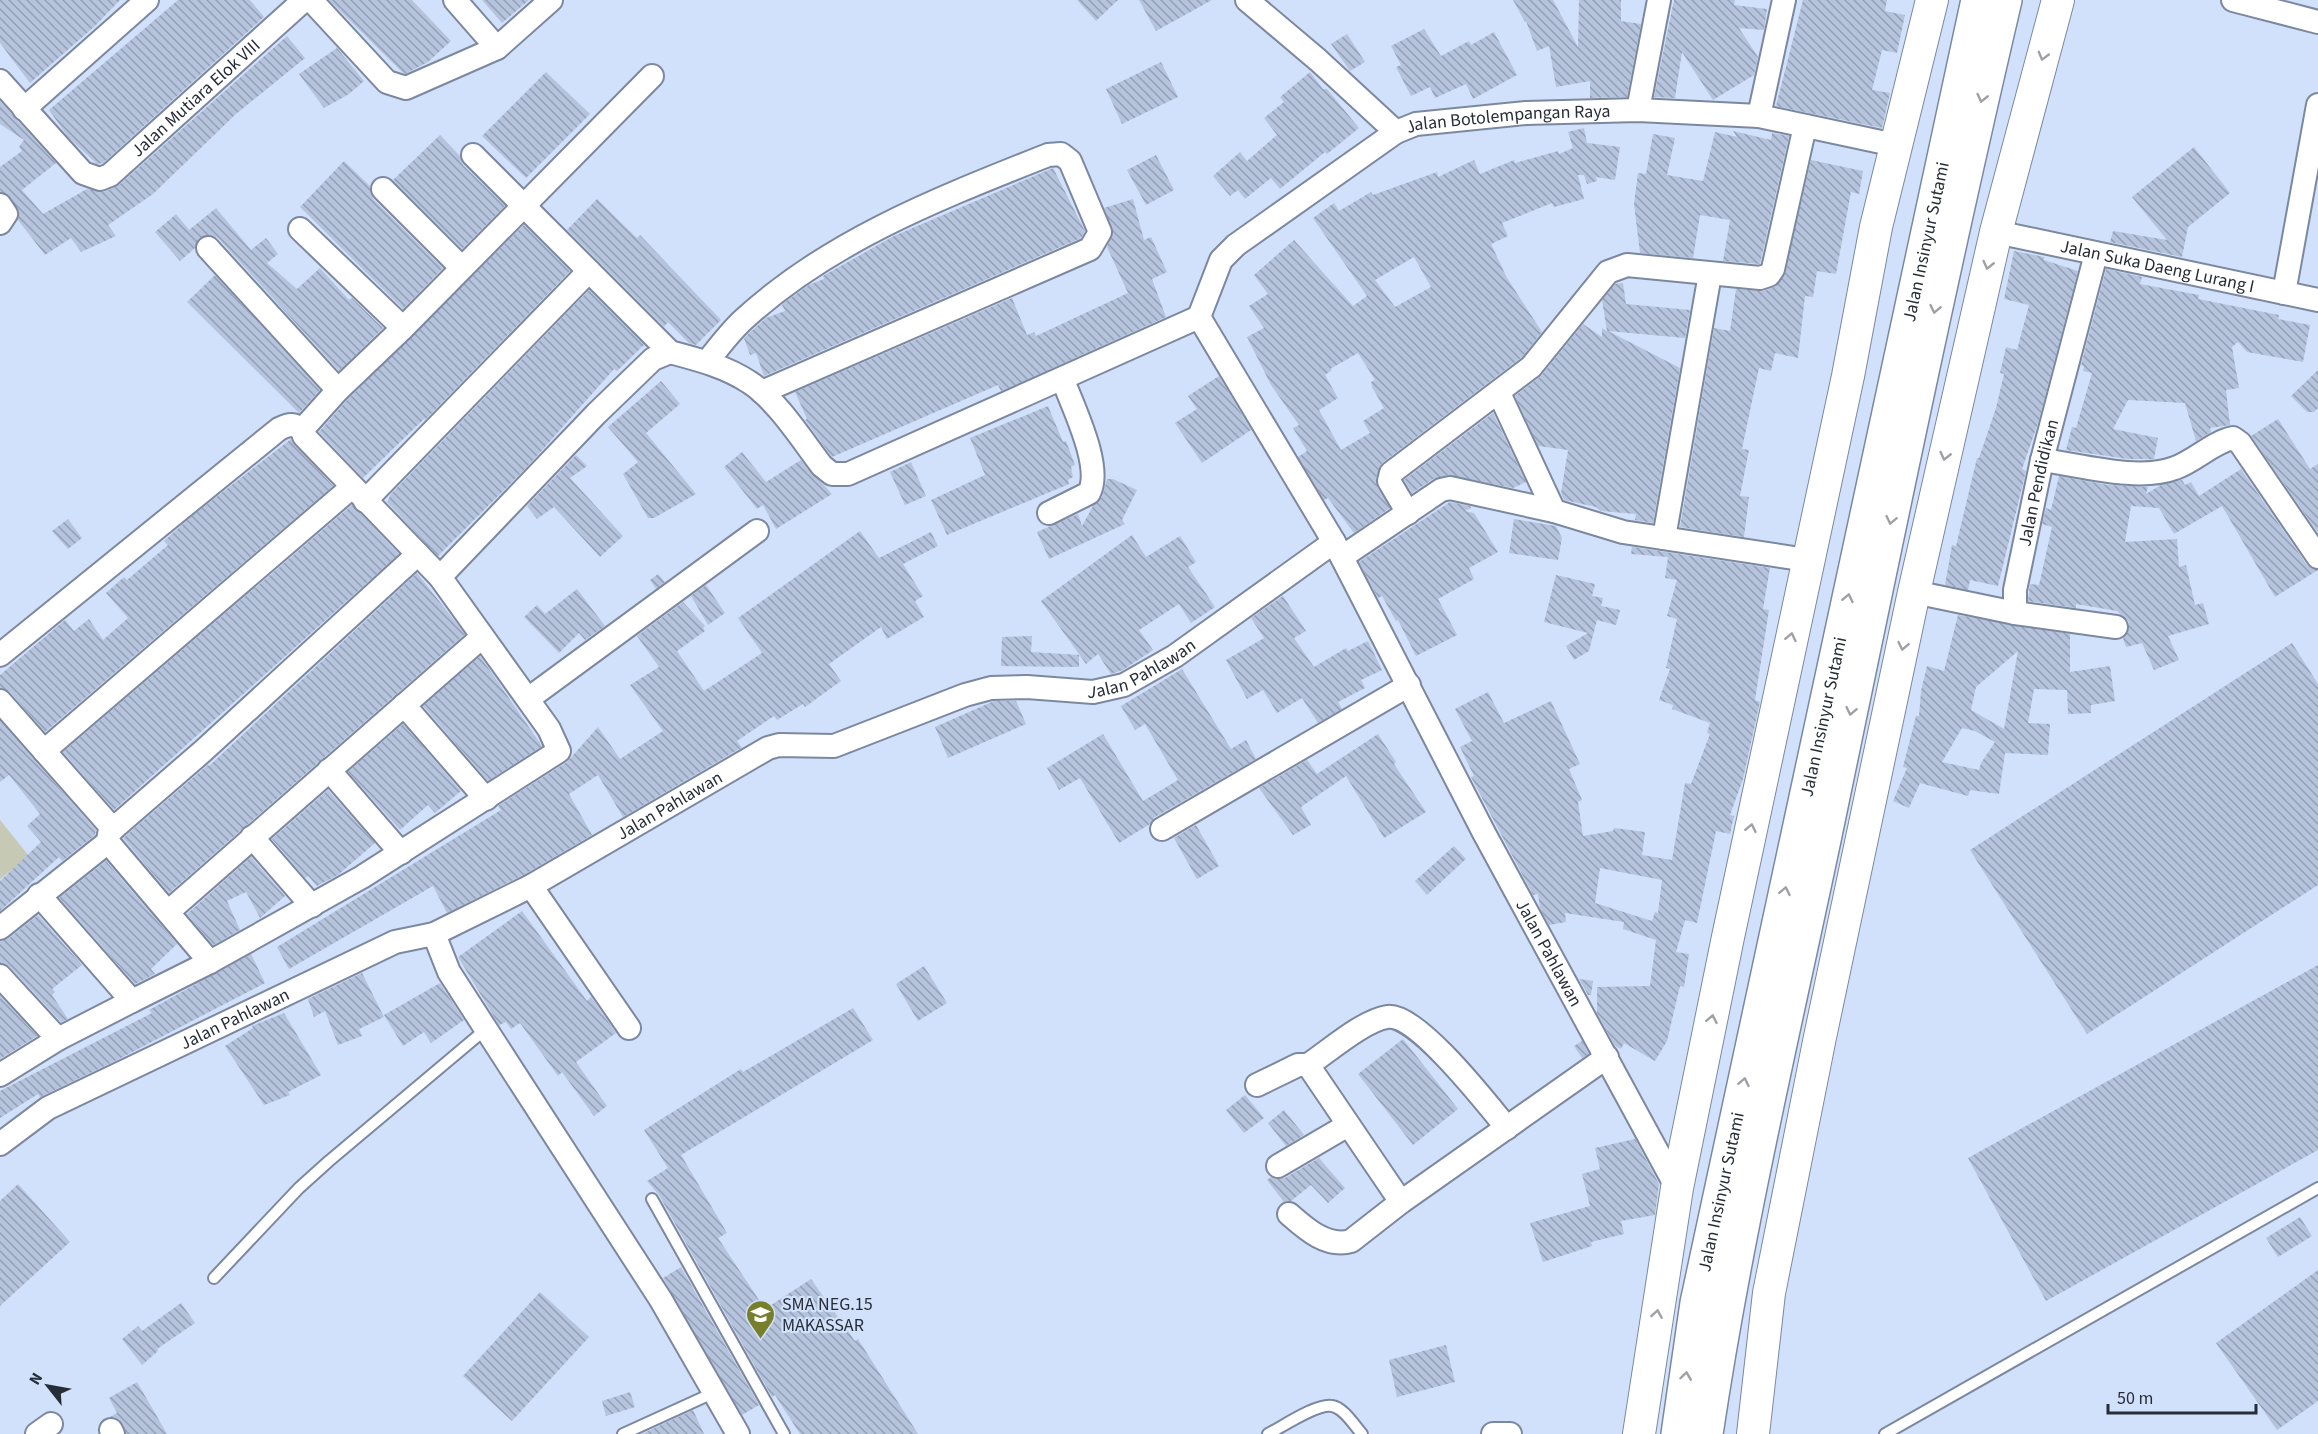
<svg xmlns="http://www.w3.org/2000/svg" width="2318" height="1434" font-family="'Source Sans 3',sans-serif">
<defs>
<pattern id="building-back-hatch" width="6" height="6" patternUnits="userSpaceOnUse" patternTransform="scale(1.5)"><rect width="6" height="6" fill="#b5c3dd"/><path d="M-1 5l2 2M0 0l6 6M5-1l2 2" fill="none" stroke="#939fb4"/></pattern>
</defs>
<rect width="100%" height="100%" fill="#d2e1fb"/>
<path fill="#c6c9b4" d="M0,820L29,856L0,879Z"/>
<path fill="url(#building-back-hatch)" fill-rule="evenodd" d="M0,0H120L95,26L30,83L0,43Z
M178,0H250L264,17L103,163L97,164L68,137L49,110Z
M329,0H412L451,41L428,62L405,74L402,72Z
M482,0H529L502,23Z
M1077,0H1118L1096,21Z
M1139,0H1212L1156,31Z
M1513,0H1553L1578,47L1579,0H1621V21L1641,24L1627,97L1590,98V81L1556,87L1549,46L1537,51L1526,21L1525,22Z
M1674,0H1735L1734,5L1767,9L1764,30L1739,28L1758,57L1754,75L1713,100L1682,52L1675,98L1654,97Z
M1803,0H1887L1885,11L1905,15L1897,53L1882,50L1872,90L1890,93L1882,128L1776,106Z
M1424,29L1441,56L1469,41L1471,45L1494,32L1517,75L1473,99L1466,84L1435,98L1430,87L1411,96L1396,67L1401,65L1391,46Z
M1347,34L1365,62L1350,71L1331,44Z
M287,36L305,58L236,114L153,194L108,225L116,236L81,252L71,238L45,255L18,220L19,213L11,198L0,192V167L22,151L19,147L24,140L0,124V101L56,163L22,190L43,214L87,189L104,192L119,185Z
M337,48L364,81L349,94L324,108L299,74Z
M1161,62L1178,97L1122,124L1106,89Z
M546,72L590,114L526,178L482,136Z
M1310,72L1323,89H1327L1359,128L1327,154L1325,152L1280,189L1271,178L1245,199L1238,190L1230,196L1213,176L1240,152L1247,161L1277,135L1264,118L1284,102L1280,97Z
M1584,128L1587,143L1620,147L1615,180L1596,177L1597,181L1587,184L1584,175H1578L1584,199L1554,207L1552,203L1502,223L1508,236L1491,244L1507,278L1542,332L1522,357L1382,463L1376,478L1377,487L1390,508L1354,533L1328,498L1324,500L1298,457L1307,451L1293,428L1299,425L1271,385L1247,337L1264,328L1249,306L1268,294L1254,275L1294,240L1353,306L1367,296L1313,218L1334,203L1339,211L1371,192L1373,195L1437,172L1438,177L1474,160L1480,174L1514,160L1515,163L1558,151L1559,154L1573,148L1568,132ZM1414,257L1431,287L1395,307L1375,280ZM1358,353L1375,380L1371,382L1372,387L1384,408L1363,421L1370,433L1341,450L1319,410L1338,398L1325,375L1332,370L1330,369Z
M1733,131L1771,140L1772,133L1789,136L1760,264L1723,261L1730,220L1700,215L1693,258L1640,253L1634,204L1638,173L1646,174L1653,134L1675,138L1667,175L1703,181L1715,132L1737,137Z
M440,135L460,156L463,165L505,206L462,249L393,180Z
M2194,147L2230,193L2188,227L2182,257L2110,242L2113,231L2167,240L2132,197Z
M1156,155L1174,190L1146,205L1127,170Z
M1811,160L1863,171L1859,194L1851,192L1836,274L1817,271L1813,297L1805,296L1798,358L1775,353L1771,371L1759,368L1742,449L1749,450L1740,496L1749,497L1744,537L1680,527L1714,328L1730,331L1736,289L1764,291L1774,287L1784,276Z
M344,161L370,186L373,199L443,268L403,309L300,207Z
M1053,168L1085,231L1081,238L764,376L756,353L750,355L744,338L766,318L785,311L782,305L785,302L809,285L824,279L823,276L894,236Z
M597,199L637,238L640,235L721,320L696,345L689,343L668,322L664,327L567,230Z
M1133,199L1144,240L1151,237L1167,272L1152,279L1166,317L1004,390L1001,391L998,385L832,457L805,420L807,419L795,392L1012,298L1027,335L1034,332L1036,336L1128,293L1107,247L1113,232L1104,208Z
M216,208L251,250L266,238L278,254L267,263L297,289L320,268L349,300L352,298L383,328L339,371L218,238L210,235L199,238L195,248L180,261L155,232L176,214L189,230Z
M524,225L570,271L424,421L425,418L363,478L319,432L348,399Z
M2014,251L2044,257V260L2078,271L2039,420L2022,469L2026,471L1998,586L1970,580L1968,590L1945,585L1952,545L1956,546L1977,458H1979L1996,408L2004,374L2000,373L2006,347L2017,350L2029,305L2004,299Z
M2106,269L2142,277L2140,284L2199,295L2198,299L2279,315L2278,319L2310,325L2303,362L2247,352L2238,342L2232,347L2239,388L2226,390L2230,425L2210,428L2211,432L2196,441L2185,403L2128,400L2113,429L2158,438L2154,459H2128L2066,450L2072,427L2076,428L2092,373L2083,371L2084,366L2081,365Z
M215,275L320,390L299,413L187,302Z
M1623,283L1626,304L1690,310L1685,338L1608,331L1680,368L1653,523L1635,520L1636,514L1601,511L1596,507L1564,500L1561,493L1568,450L1538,446L1515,396L1541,376L1583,324L1602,337V328L1607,331L1602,300L1615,284Z
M589,290L644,345L617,371L614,369L528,466L438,556L387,502L391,494Z
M2318,370V408L2314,412H2307L2291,396Z
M1219,376L1251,430L1202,463L1175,423L1197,409L1188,396Z
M661,381L680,404L646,433L696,494L654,518H648L623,474L638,462L608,427Z
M1048,406L1063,442L1066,441L1075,465L1071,467L1073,477L1068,480L1069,484L947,535L931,500L985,475L970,438Z
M1493,413L1526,482L1513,488L1448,475L1433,479L1412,493L1404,480Z
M2278,419L2310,469L2318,464V533L2251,436Z
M291,439L333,486L45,732L10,692L0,688V675L65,620L74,631L89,619L103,640L128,618L106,593L124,577L127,580L168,545L164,541L192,516Z
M742,452L766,482L801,460L832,494L776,529L763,505L757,509L724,467Z
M576,455L587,466L570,478L623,536L600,557L554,507L537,519L527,506Z
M911,462L926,496L905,505L890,472Z
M2241,469L2307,565L2318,570L2275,597L2222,506L2174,534L2159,508L2131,506L2125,542L2177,539L2179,567L2186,565L2195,605L2203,603L2209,624L2168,636L2179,660L2154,670L2142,643L2126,647L2123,638L2129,629V622L2117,611L2076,604V608L2028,601L2030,584L2039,585L2052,527L2042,524L2046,508L2051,510L2059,476L2108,485L2148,487L2146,494L2161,485L2182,480L2185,485L2191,482L2199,496Z
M1107,479H1113L1137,490L1122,520L1125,524L1049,559L1037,532L1078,514L1082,526L1093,506L1102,497Z
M1450,502L1470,506L1471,508L1465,511L1474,513L1498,552L1469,568L1474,579L1438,599L1457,635L1416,656L1398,620L1396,621L1382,596L1378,598L1359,562Z
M352,505L399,554L114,810L63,752Z
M68,519L82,538L68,549L52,531Z
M1514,519L1556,526L1562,538L1558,560L1509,553Z
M860,531L879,558L931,532L938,546L903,564L923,596L915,601L924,617L887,639L881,627L829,664L841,681L805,707L803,704L777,720L774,716L737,741L742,748L739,749L623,817L598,775L569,794L592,835L525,874L447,913L433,886L289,969L277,947L501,810L498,806L567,762L598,727L620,759L663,731L630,685L659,667L637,636L683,602L705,626L703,628L705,631L677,651L704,691L762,653L738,618Z
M1132,535L1146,557L1180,536L1196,562L1188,567L1215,607L1191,623L1179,604L1139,630L1153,650L1123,670L1111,674L1098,654L1086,664L1041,601Z
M1632,547L1770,568L1763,609L1769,610L1755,700L1760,702L1743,779L1730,815L1734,816L1730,834L1716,831L1697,923L1685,920L1676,952L1689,954L1684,987L1680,986L1667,1041L1655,1061L1624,1043L1621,1049L1615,1046L1597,1013V987L1650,986L1656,940L1623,929L1624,922L1565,913L1566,922L1549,925L1540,908L1538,894L1533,895L1471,777L1474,776L1460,747L1472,741L1455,709L1488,692L1504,723L1551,701L1580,764L1569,769L1582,800L1578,802L1583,836L1613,831L1614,828L1645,832L1642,855L1672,860L1685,783L1691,784L1710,734L1707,733L1710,723L1672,709L1673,705L1659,700L1670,669L1666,668L1677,619L1667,616L1677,580L1665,578L1668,557L1631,554ZM1600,868L1662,880L1658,913L1655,912L1652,921L1595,903Z
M417,573L465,634L169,893L123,838L208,765L209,766Z
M658,574L665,582L656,589L650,580Z
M1556,575L1595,584L1592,596L1603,598L1601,606L1620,610L1616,625L1597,620L1589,651L1574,660L1566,646L1588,633L1544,622Z
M706,585L725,613L708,625L691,596Z
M577,589L605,626L585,640L579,633L559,653L524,617L537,605L545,614Z
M1283,596L1306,631L1294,638L1314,667L1346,648L1348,651L1368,641L1382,670L1361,680L1365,688L1338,702L1342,709L1318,723L1302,698L1277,713L1263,690L1247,699L1226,660L1264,638L1251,618Z
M1958,615L2070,634V672L2110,666L2115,701L2091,705V713L2068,714L2067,690L2034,689L2028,723L2050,724L2048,755L2005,753L1999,794L1970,790L1968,796L1920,783L1909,808L1893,801L1907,768L1903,767L1916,716H1919L1921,691L1927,666L1944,671ZM2018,651L2004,729L1971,710L1976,687ZM1962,728L1975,731L1995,742L1981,763L1979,770L1942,762Z
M1032,636L1031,652L1079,655V667L1001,666L1002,637Z
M2292,643L2318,684V885L2087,1034L1970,850Z
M480,656L542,746L488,781L423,706Z
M1182,669L1231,749L1246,740L1256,759L1155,817L1150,824L1119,843L1080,778L1059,790L1047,768L1103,734L1143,801L1178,780L1145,724L1135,730L1121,706Z
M994,701H1016L1026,724L948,758L935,727Z
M0,721L96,830L95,835L62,861L59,857L0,911V881L41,842L27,826L40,814L9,775L0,782Z
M403,724L461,791L435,813L428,805L400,830L348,772Z
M1378,734L1396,762L1394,764L1426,812L1384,838L1346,776L1301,807L1311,825L1293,835L1259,788L1307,760L1317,774Z
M328,790L375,843L338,875L317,886L308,876L305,878L272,839Z
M1196,825L1219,866L1197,879L1174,838Z
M1454,846L1466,859L1427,895L1415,881Z
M251,857L285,896L260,918L246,892L227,901L240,930L213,945L187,914Z
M106,861L177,944L151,969L155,974L135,984L59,898Z
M522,911L587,1001L591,997L616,1033L576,1062L607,1106L594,1116L562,1072L558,1076L520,1023L511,1029L506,1022L499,1025L458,957Z
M38,915L82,965L52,989L55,992L52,995L68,1019L61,1022L10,967L0,963V941L8,939Z
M251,954L265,983L115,1061L40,1097L38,1094L0,1118V1091L152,1013L149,1010Z
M2318,965V1150L2046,1301L1968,1158Z
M924,966L947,1003L918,1021L896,984Z
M362,973L384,1017L359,1029L362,1036L338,1045L325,1011L314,1017L308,999Z
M1579,979L1593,981L1591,995H1588Z
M440,983L464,1020L431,1043L424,1032L403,1046L384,1015Z
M0,996L37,1036L0,1059Z
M853,1008L873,1040L681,1155L727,1233L718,1238L765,1309L811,1279L855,1341L858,1339L918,1434H800L775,1395L772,1397L659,1195L647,1181L668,1168L644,1130L741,1069L743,1072Z
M284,1013L321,1075L288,1092L290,1095L264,1105L225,1046L253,1028L252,1026Z
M1403,1039L1458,1109L1413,1145L1358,1074Z
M1582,1041L1589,1054L1582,1058L1574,1046Z
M1245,1095L1264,1118L1244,1133L1226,1110Z
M1284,1110L1304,1135L1286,1146L1268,1123Z
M1635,1139L1659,1184L1655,1215L1621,1221L1624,1234L1591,1242L1592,1246L1543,1262L1530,1223L1590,1206L1582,1174L1600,1169L1595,1148Z
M1319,1158L1345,1188L1328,1203L1311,1185L1291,1201L1284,1202L1267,1180L1271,1177L1285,1178Z
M18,1184L70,1242L0,1306V1201Z
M2300,1217L2312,1236L2278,1257L2266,1238Z
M681,1267L759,1405L742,1415L663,1278Z
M2318,1270V1401L2277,1430L2216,1343Z
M540,1292L589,1337L512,1421L463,1376Z
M181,1303L195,1323L157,1349L158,1351L142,1365L122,1339L138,1326L142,1331Z
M1446,1345L1455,1382L1397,1397L1389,1360Z
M137,1382L155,1413L167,1434H126L119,1419L110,1417L117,1413L109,1398Z
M630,1392L635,1407L606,1416L602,1401Z
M693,1410L704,1434H642L665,1423Z"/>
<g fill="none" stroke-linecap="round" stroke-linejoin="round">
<defs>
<path id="lane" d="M652,1199L784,1434
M214,1278L299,1188L329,1161L486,1029
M623,1434L713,1393
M1268,1434C1282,1427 1317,1403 1332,1406C1344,1408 1354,1425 1362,1434
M1885,1434L2318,1188"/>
<g id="street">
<path d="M311,0L387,82L406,88L497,48L551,0"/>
<path d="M455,0L497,48"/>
<path d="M1247,0L1318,60L1396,132"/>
<path d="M2233,0L2318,22"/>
<path id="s1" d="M0,81L83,173L100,179L110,175L304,0"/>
<path d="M24,109L147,0"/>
<path d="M1638,110L1659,0"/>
<path d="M1759,116L1784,0"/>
<path d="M473,155L670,352C696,359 725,366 749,382C776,399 802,440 822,466L832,474H848L1199,317"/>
<path d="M383,189L462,268"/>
<path d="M0,205L6,214L0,223"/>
<path d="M300,229L403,328"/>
<path id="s2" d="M1996,232L2318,300"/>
<path d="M208,248L338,390"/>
<path d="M2284,293L2318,105"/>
<path id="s3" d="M1199,317L1221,260L1236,245L1396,132L1416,124L1526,113L1638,110L1759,116L1895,145"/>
<path d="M1199,317L1334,542"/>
<path d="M707,362C718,348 729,333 743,320C830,240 940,198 1048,155L1061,154L1070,161L1100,232L1090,249L762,392"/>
<path d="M1499,393L1554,511"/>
<path d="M2042,460C2081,465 2138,482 2175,468C2195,461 2213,442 2233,438L2240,443L2318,557"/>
<path d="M365,501L589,271"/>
<path d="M1049,513L1089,493C1103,467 1073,407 1063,380"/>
<path d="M1408,513L1389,481L1391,473L1531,367L1608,272L1627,265L1760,278L1769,275L1773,269L1805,126"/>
<path d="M1664,538L1710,274"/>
<path d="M1342,557L1441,490L1450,488L1554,511L1623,532L1807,560"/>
<path d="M440,577L596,414L653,359L670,352"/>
<path id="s4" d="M1914,592L2015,613V590L2042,460L2096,254"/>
<path d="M2015,613L2116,627"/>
<path d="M0,655L279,429C289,424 294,423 302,430"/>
<path d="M528,699L757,531"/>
<path d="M0,701L113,829L109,834L108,842L210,962"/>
<path d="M404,705L486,799"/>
<path d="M44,751L352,487"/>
<path d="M329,770L401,853"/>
<path d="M113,829L203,751L418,554"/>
<path d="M1162,829L1409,685"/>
<path d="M252,837L312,906"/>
<path d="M531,886L629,1028"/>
<path d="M39,895L132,1001L210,962L362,877L559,751L549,729L440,577L304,436L302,430L338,390L403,328L652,76"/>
<path d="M168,912L482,637"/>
<path d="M0,928L108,842"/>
<path d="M434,934L449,972L661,1300L738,1434"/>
<path d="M0,976L58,1039"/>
<path d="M1308,1065C1329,1051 1363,1021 1387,1017C1416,1012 1488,1105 1507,1128"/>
<path d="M0,1075L58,1039L132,1001"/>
<path d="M1257,1085L1298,1065H1308L1401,1202"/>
<path id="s5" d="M0,1144L48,1108L395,942L434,934L531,886L768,748L779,745L834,746L965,695L991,688L1027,687L1093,692L1124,685L1175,656L1334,542L1484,833L1677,1188"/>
<path d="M1278,1166L1348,1125"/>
<path d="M1289,1214C1306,1229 1327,1248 1351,1241L1401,1202L1607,1057"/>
<path d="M111,1430L113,1434"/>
<path d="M37,1434L51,1424"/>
<path d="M1493,1434H1510"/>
</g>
<path id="secondary" d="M1639,1434L1677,1188L1728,937L1848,376L1876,227L1932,0
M1753,1434L1769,1293L1820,1037L1914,592L1996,232L2058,0"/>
<g id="highway">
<path id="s6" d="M1678,1434L1697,1303L1978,0"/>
<path d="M1706,1434C1736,1232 1783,1034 1825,835C1883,556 1940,277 2005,0"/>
</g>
</defs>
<use href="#lane" stroke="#7b88a0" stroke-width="14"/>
<use href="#street" stroke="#7b88a0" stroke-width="26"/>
<use href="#secondary" stroke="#7b88a0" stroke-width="34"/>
<use href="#highway" stroke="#7b88a0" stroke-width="36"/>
<use href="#lane" stroke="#fff" stroke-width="10"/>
<use href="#street" stroke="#fff" stroke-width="22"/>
<use href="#secondary" stroke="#fff" stroke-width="32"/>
<use href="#highway" stroke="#fff" stroke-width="33"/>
</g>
<defs><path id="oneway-chevron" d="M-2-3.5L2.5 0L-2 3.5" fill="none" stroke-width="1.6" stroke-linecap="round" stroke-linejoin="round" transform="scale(1.5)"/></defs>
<g stroke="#9ea0a5">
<use href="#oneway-chevron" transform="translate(2043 56) rotate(105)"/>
<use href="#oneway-chevron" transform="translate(1982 98) rotate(103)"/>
<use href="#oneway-chevron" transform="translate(1988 265) rotate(103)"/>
<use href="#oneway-chevron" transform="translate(1935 309) rotate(102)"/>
<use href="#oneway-chevron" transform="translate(1945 456) rotate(103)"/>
<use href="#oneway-chevron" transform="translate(1891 520) rotate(102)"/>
<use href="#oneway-chevron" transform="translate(1848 598) rotate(-78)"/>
<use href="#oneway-chevron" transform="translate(1791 637) rotate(-78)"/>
<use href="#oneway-chevron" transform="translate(1903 646) rotate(102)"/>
<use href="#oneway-chevron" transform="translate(1851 711) rotate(102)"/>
<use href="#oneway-chevron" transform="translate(1751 828) rotate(-78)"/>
<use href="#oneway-chevron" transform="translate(1785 891) rotate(-78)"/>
<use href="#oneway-chevron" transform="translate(1712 1019) rotate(-79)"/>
<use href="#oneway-chevron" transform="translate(1744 1082) rotate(-78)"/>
<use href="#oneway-chevron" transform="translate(1657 1314) rotate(-81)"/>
<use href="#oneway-chevron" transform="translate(1686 1376) rotate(-82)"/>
</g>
<defs>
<symbol id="school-pin" viewBox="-11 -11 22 30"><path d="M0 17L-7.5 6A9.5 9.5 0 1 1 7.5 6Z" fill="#777f2a" stroke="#d2e1fb"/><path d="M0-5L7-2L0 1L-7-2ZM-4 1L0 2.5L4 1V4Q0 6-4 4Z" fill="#fff"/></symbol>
</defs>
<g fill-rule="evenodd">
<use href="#school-pin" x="744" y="1298" width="33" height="45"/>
</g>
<g text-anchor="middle" stroke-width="4.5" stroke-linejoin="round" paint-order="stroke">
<g font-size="18" fill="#272d37" stroke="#d2e1fb">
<text dy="6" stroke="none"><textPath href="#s1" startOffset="268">Jalan Mutiara Elok VIII</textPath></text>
<text dy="6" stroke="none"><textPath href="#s3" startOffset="392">Jalan Botolempangan Raya</textPath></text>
<text dy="6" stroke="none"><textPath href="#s6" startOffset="1218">Jalan Insinyur Sutami</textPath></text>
<text dy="6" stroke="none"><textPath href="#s2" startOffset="165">Jalan Suka Daeng Lurang I</textPath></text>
<text dy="6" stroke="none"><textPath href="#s4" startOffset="236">Jalan Pendidikan</textPath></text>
<text dy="6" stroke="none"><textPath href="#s5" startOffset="1257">Jalan Pahlawan</textPath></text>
<text dy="6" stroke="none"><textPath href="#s6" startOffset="732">Jalan Insinyur Sutami</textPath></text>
<text dy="6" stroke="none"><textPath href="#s5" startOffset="753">Jalan Pahlawan</textPath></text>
<text dy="6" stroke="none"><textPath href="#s5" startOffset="1953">Jalan Pahlawan</textPath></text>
<text dy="6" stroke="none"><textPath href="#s5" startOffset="267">Jalan Pahlawan</textPath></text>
<text dy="6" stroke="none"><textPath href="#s6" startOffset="246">Jalan Insinyur Sutami</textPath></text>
</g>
<g font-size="18" fill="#272d37" stroke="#d2e1fb" text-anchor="start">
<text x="782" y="1310">SMA NEG.15<tspan x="782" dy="21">MAKASSAR</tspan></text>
</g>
</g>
<g transform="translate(48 1386) rotate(301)" stroke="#d2e1fb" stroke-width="4.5" paint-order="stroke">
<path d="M0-4.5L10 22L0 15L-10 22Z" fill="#272d37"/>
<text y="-9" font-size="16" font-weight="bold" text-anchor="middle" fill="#272d37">N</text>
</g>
<path d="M2108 1404v9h148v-9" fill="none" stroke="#272d37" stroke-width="3"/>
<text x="2117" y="1404" font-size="18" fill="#272d37" stroke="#d2e1fb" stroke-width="4.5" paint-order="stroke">50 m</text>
</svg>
